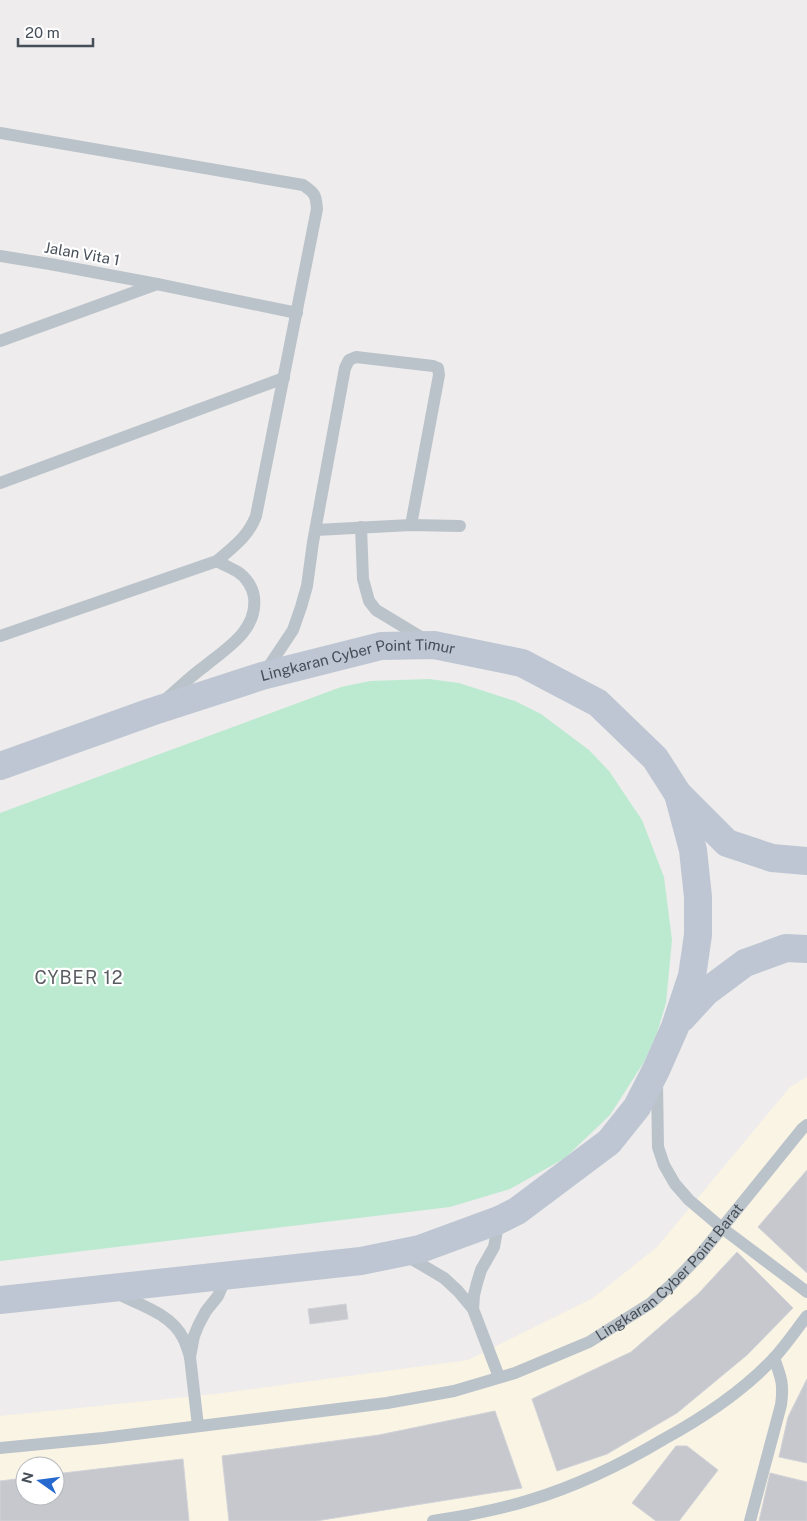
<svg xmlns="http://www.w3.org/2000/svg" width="807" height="1521" font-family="'Public Sans',sans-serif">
<rect width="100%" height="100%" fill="#eeecec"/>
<path fill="#faf4e5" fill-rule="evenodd" d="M807,1077V1521H0V1416L215,1394L468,1360L593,1298L657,1247L790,1087ZM25,1466H55V1496H25Z"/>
<path fill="#bcead0" d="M429,679L459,683L515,701L541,714L589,750L609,771L642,820L664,877L672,940L666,1003L657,1033L644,1062L610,1115L565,1158L510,1189L450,1207L0,1261V813L341,687L370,681Z"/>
<path fill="#c7c8ce" stroke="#d0d2d7" d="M807,1170V1273L758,1227Z
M737,1252L793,1308L747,1355L677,1413L607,1454L557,1471L532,1399L631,1352L698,1294Z
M346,1304L348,1319L310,1324L308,1309Z
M807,1379V1463L779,1457L788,1417Z
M495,1411L522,1488L316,1521H229L222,1456L379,1435Z
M676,1446H687L718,1470L679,1521H656L632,1503Z
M183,1459L189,1521H0V1481L25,1478V1496H55V1474Z
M770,1473L807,1482V1521H759Z"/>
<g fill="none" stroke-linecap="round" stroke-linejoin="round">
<g stroke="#bbc3ca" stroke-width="12">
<path d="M0,133L303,185C315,193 316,195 317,209L256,516C248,537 233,547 217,561L0,636"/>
<path d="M0,256L50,264L157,284"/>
<path d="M0,341L157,284L297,313"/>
<path d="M0,483L284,378"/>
<path d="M361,527L363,579L369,601L376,610L424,639"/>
<path d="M316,530L411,525L460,526"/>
<path d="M265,672L293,630L301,607L307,586L313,542L345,368L349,360L356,357L433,366L438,368L439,375L411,525"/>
<path d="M166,699C179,688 191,676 205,666C227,648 258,630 254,597C253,588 246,577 238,572C231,568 224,565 217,561"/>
<path d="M657,1082L658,1147L664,1165L675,1184L689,1200L722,1228L807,1292"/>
<path d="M405,1255L444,1278L458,1291L473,1309L474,1295L477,1283L481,1270L494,1247L499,1220"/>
<path d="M114,1292C137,1304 171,1313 183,1338C186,1344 188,1350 190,1357L194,1336L199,1324L206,1311L218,1296L227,1275"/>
<path d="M473,1309L499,1377"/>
<path d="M190,1357L198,1426"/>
<path id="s1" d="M0,1448L103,1438L387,1403L454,1391L515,1373L589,1342L651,1303L672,1284L700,1255L802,1129L807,1125"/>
<path d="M433,1521C465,1516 498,1510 530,1500C577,1486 622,1464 664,1439C704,1417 743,1391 774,1358C786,1345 796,1330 807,1316"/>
<path d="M750,1521L781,1405C784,1384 781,1377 774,1358"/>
</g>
<g stroke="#bdc6d2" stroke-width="28">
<path id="s2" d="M0,766L151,712L262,676L381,646L434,645L522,663L598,703L655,758L678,794L727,843L772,858L807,861"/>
<path d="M682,1018L706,992L745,963L786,948L807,949"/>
<path d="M0,1300L361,1261L420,1249L499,1220L517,1211L609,1142L637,1107L656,1070L675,1027L692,976L698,935V897L693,850L678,794"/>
</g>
</g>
<g text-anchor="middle" stroke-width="4.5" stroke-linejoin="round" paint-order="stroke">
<g font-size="15" fill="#464e58" stroke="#fff">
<text transform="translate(82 254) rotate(10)" y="5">Jalan Vita 1</text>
<text dy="5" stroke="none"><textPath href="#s2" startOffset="375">Lingkaran Cyber Point Timur</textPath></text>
<text dy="5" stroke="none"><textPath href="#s1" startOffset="709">Lingkaran Cyber Point Barat</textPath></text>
</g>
<g font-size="18" letter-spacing="1" fill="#595c60" stroke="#fff">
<text x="79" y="984">CYBER 12</text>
</g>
</g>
<g transform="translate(40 1481) rotate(284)"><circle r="24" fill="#ffffff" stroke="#b5b8bc"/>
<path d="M0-4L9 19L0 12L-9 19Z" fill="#2569cf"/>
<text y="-8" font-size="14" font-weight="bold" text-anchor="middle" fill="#464e58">N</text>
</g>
<path d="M18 38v8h75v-8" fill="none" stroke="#464e58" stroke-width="2.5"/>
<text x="25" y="38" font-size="15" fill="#464e58" stroke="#ffffff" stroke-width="4" paint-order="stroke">20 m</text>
</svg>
